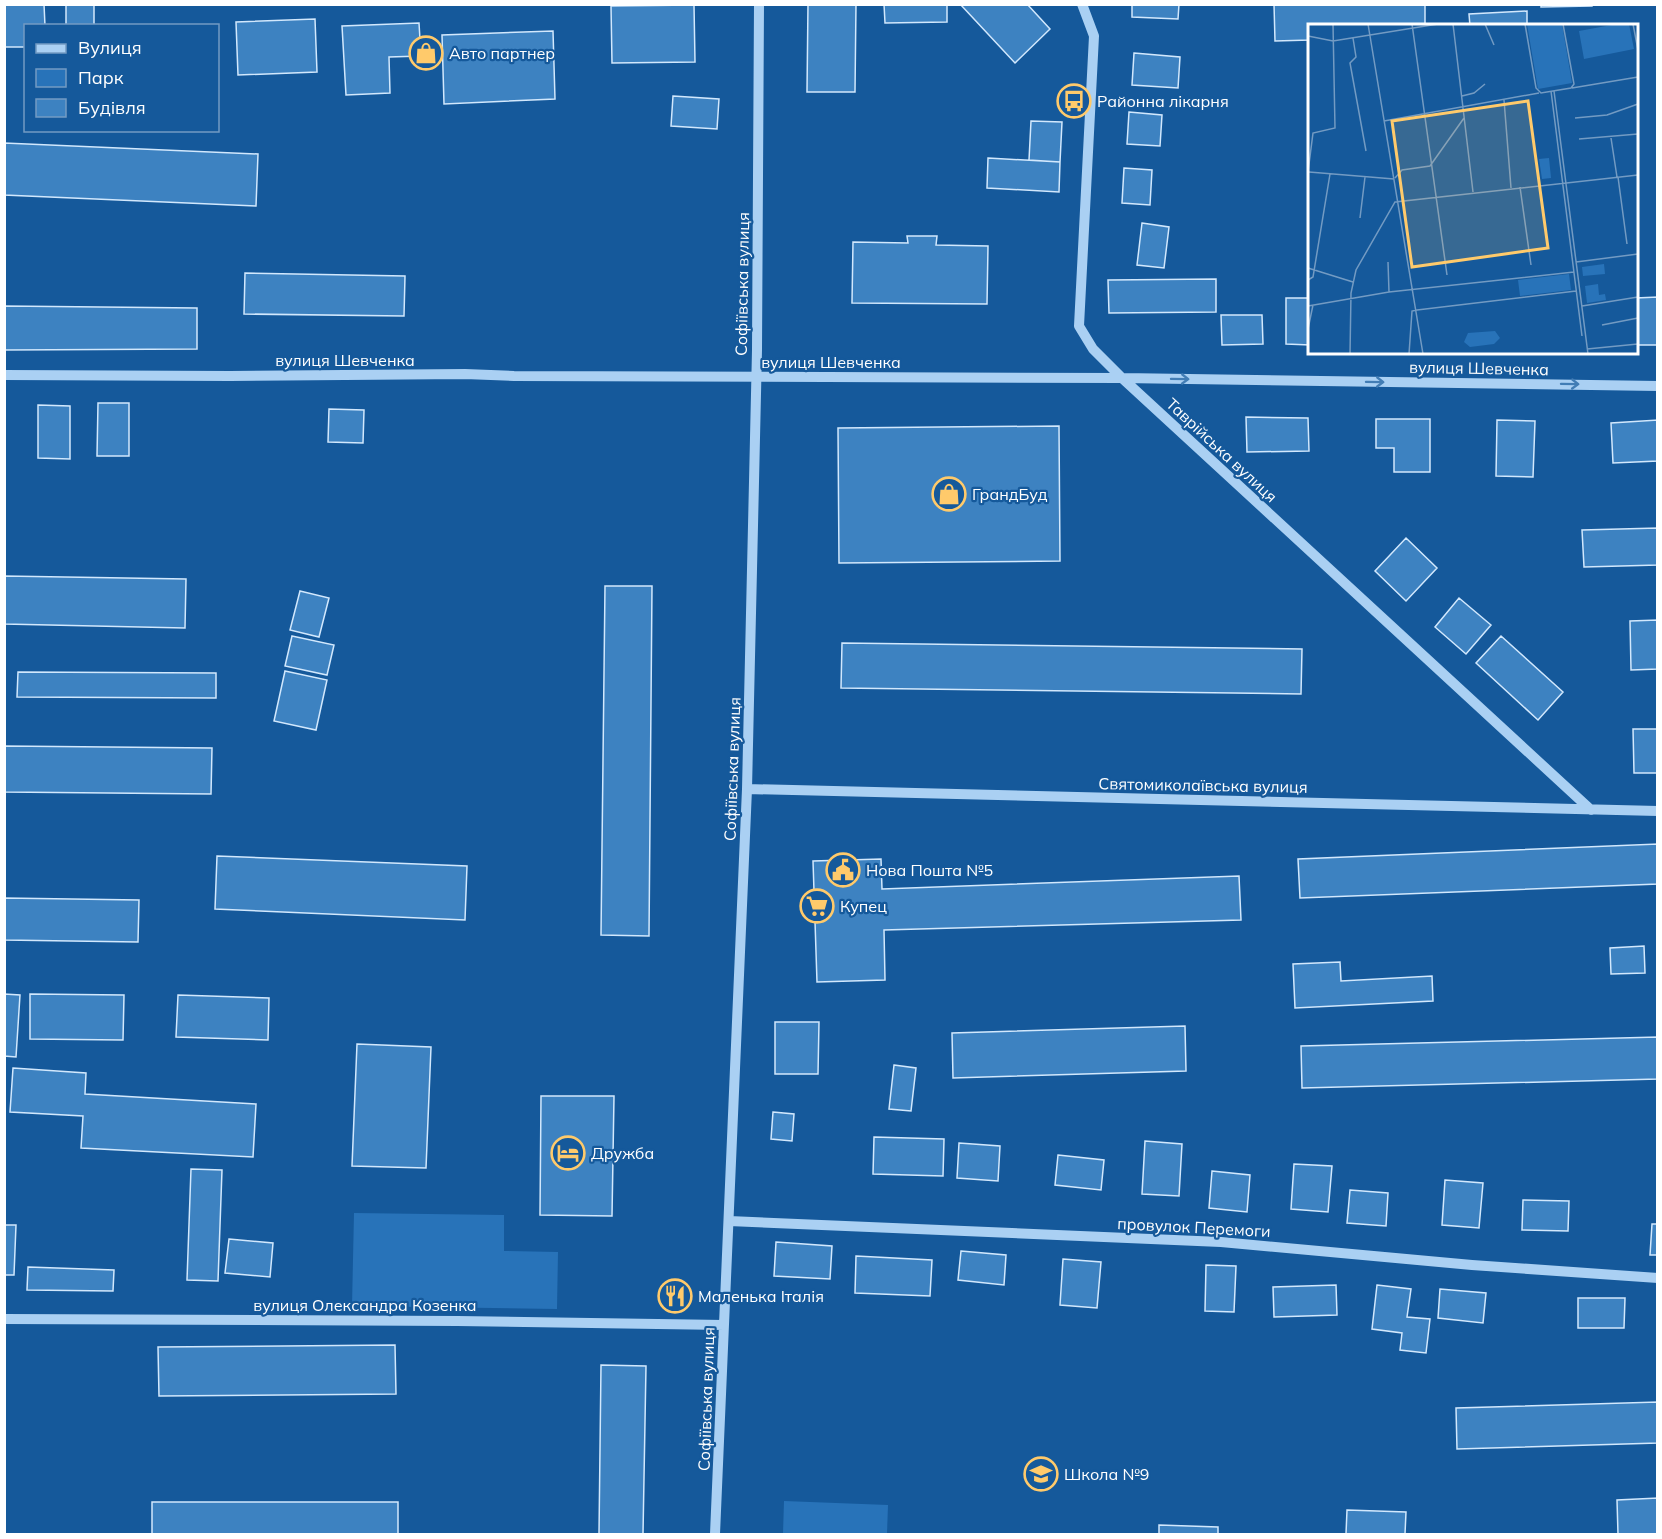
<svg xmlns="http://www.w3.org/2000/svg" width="1662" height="1539" font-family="Mulish,sans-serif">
<rect width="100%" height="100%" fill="#15599b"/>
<path fill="#2873b9" d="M354,1213L504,1215V1251L558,1252L557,1309L352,1306Z
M784,1501L888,1505L887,1534H783Z"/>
<path fill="#3d82c1" stroke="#d2e8fd" stroke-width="1.5" d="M4,4H44L45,26H26V47H4Z
M66,4H94V26H66Z
M808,4H856L855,92H807Z
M884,4H947V22L885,23Z
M960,4H1027L1050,29L1015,63Z
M1132,4H1179L1178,19L1132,17Z
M1274,4H1425V26H1310V40L1275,41Z
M1541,4H1592V6L1541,7Z
M694,5L695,62L612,63L611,6Z
M1527,11V26H1470L1469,14Z
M315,19L317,72L238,75L236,22Z
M419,23L421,56L389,57L390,93L346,95L342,26Z
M553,31L555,99L444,104L442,35Z
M1134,53L1180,57L1178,88L1132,85Z
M673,96L719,99L717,129L671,126Z
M1129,112L1162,115L1160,146L1127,144Z
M1031,121L1062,122L1060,162L1029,160Z
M4,143L258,154L256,206L4,195Z
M988,158L1060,162L1059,192L987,188Z
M1124,168L1152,170L1150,205L1122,203Z
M1142,223L1169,227L1164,268L1137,265Z
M907,236H937L936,245L988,246L987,304L852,303L853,242L908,243Z
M245,273L405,276L404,316L244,314Z
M1216,279V312L1109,313L1108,280Z
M1658,297V345H1636V298Z
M1286,298H1309L1310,345L1286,344Z
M4,306L197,308V349L4,350Z
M1221,315H1262L1263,344L1222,345Z
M98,403H129V456H97Z
M38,405L70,406V459L38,458Z
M329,409L364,410L363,443L328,442Z
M1246,417L1308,418L1309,451L1247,452Z
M1376,419H1430V472H1394V448H1376Z
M1497,420L1535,421L1533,477L1496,476Z
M1658,420V461L1613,463L1611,423Z
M1059,426L1060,561L839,563L838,428Z
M1658,528V565L1584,567L1582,530Z
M1406,538L1437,568L1406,601L1375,571Z
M4,576L186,579L185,628L4,624Z
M605,586H652L649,936L601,935Z
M300,591L329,598L319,637L290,630Z
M1459,598L1491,625L1466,654L1435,627Z
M1658,620V669L1631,670L1630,621Z
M292,636L334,645L327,675L285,666Z
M1501,636L1563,692L1538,720L1476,663Z
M842,643L1302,649L1301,694L841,688Z
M285,671L327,680L316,730L274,721Z
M18,672L216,673V698L17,697Z
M1633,729H1658V773H1634Z
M4,746L212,748L211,794L4,792Z
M1658,844V884L1300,898L1298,859Z
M217,856L467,866L465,920L215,909Z
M881,859L882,889L1239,876L1241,920L884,930L885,980L817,982L813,861Z
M4,898L139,900L138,942L4,940Z
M1644,946L1645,973L1611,974L1610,948Z
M1340,962L1341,981L1432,976L1433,1001L1295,1008L1293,964Z
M4,994L20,995L16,1057L4,1056Z
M30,994L124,995L123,1040L30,1039Z
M178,995L269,998L268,1040L176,1037Z
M775,1022H819L818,1074H775Z
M1185,1026L1186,1071L953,1078L952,1033Z
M1658,1037V1079L1302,1088L1301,1046Z
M357,1044L431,1047L426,1168L352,1166Z
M894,1065L916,1068L911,1111L889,1109Z
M13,1068L86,1073L85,1094L256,1104L253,1157L81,1148L83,1116L10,1112Z
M541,1096H614L612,1216L540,1215Z
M773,1112L794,1114L792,1141L771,1139Z
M874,1137L944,1139L943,1176L873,1174Z
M1145,1141L1182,1144L1179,1196L1142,1194Z
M959,1143L1000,1146L998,1181L957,1178Z
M1058,1155L1104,1160L1101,1190L1055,1185Z
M1294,1164L1332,1166L1328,1212L1291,1209Z
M191,1169L222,1170L218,1281L187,1280Z
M1212,1171L1250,1175L1247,1212L1209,1208Z
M1445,1180L1483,1183L1479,1228L1442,1225Z
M1350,1190L1388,1193L1386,1226L1347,1223Z
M1523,1200L1569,1201L1568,1231L1522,1230Z
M1652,1224H1658V1255H1650Z
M4,1225H16L14,1275H4Z
M229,1239L273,1243L270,1277L225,1273Z
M776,1242L832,1246L830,1279L774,1276Z
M961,1251L1006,1255L1004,1285L958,1280Z
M856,1256L932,1260L930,1296L855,1293Z
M1063,1259L1101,1262L1097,1308L1060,1305Z
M1206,1265L1236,1266L1234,1312L1205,1311Z
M28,1267L114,1270L113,1291L27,1290Z
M1336,1285L1337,1315L1274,1317L1273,1287Z
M1377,1285L1411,1289L1407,1317L1430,1319L1426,1353L1400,1350L1402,1333L1372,1329Z
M1440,1289L1486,1293L1483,1323L1438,1318Z
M1578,1298H1625L1624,1328H1578Z
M395,1345L396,1394L159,1396L158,1347Z
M601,1365L646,1366L643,1534H599Z
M1658,1402V1443L1457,1449L1456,1408Z
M1658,1498V1534H1618L1617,1500Z
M152,1502H398V1534H152Z
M1347,1510L1406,1512L1405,1534H1346Z
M1159,1525L1218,1527V1534H1159Z"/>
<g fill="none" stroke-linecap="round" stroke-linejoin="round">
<path stroke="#aad0f3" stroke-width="10" d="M1082,4L1094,36L1079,326L1093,349L1122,378L1591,810
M4,375L230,376L465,374L514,376L1122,378L1658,386
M747,789L1658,811
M729,1221L1221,1242L1472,1265L1658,1278
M4,1319L457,1321L724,1325
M715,1534L747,789L757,350L759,4"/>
</g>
<defs><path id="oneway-shaft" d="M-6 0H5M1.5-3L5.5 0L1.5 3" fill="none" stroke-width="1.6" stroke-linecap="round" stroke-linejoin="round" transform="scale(1.5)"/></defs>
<g stroke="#427db5">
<use href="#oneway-shaft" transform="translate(1180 379) rotate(1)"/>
<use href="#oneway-shaft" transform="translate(1375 382) rotate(1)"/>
<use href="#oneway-shaft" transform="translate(1570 384) rotate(1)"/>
</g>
<defs>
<symbol id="shop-ring" viewBox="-11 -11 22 22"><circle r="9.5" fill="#15599b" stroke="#ffca6b" stroke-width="1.5"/><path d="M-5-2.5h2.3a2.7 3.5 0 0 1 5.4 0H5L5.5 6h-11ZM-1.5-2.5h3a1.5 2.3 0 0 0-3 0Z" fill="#ffca6b"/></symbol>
<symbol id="bus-ring" viewBox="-11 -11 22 22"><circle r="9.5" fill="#15599b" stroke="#ffca6b" stroke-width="1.5"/><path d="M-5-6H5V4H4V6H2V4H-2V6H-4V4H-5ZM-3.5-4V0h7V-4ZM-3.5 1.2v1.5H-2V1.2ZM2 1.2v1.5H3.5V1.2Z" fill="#ffca6b"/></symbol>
<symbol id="civic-ring" viewBox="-11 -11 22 22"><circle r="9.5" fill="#15599b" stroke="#ffca6b" stroke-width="1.5"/><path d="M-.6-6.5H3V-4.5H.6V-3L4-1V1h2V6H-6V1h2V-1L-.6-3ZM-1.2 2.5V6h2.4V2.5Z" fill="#ffca6b"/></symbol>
<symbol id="supermarket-ring" viewBox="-11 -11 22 22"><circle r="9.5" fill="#15599b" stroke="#ffca6b" stroke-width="1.5"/><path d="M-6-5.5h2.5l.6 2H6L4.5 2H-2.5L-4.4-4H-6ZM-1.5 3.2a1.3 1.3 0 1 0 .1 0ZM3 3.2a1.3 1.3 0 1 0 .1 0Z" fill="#ffca6b"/></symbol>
<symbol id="hotel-ring" viewBox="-11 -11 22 22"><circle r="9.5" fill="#15599b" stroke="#ffca6b" stroke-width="1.5"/><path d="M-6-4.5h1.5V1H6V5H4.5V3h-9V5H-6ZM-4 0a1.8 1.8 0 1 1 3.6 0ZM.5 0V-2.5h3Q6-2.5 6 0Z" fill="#ffca6b"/></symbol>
<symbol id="restaurant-ring" viewBox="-11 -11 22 22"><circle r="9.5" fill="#15599b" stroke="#ffca6b" stroke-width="1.5"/><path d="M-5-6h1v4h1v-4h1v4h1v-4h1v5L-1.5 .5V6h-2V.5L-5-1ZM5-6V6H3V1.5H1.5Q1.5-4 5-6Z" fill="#ffca6b"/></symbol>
<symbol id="school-ring" viewBox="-11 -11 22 22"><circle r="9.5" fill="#15599b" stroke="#ffca6b" stroke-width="1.5"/><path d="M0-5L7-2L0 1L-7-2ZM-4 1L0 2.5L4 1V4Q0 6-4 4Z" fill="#ffca6b"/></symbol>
</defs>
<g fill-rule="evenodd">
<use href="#shop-ring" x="407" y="34" width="38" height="38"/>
<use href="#bus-ring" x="1055" y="82" width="38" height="38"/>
<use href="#shop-ring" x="930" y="475" width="38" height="38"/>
<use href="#civic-ring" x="824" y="851" width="38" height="38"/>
<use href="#supermarket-ring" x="798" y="887" width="38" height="38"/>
<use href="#hotel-ring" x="549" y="1134" width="38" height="38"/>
<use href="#restaurant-ring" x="656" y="1277" width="38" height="38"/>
<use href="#school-ring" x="1022" y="1455" width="38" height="38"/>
</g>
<g text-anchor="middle" stroke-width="4.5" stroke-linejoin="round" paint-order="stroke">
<g font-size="16" fill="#fff" stroke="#15599b" text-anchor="start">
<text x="449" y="59">Авто партнер</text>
<text x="1097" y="107">Районна лікарня</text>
<text x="972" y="500">ГрандБуд</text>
<text x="866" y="876">Нова Пошта №5</text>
<text x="840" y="912">Купец</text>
<text x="591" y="1159">Дружба</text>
<text x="698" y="1302">Маленька Італія</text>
<text x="1064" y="1480">Школа №9</text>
</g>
<g font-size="16" fill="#fff" stroke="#15599b">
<text transform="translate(742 284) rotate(-89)" y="6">Софіївська вулиця</text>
<text x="345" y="366">вулиця Шевченка</text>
<text x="831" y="368">вулиця Шевченка</text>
<text transform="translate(1479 368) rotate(1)" y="6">вулиця Шевченка</text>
<text transform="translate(1222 450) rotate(43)" y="6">Таврійська вулиця</text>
<text transform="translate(732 769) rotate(-88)" y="6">Софіївська вулиця</text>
<text transform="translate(1203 785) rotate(1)" y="6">Святомиколаївська вулиця</text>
<text transform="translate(1194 1227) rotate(3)" y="6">провулок Перемоги</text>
<text x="365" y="1311">вулиця Олександра Козенка</text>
<text transform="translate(706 1399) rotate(-88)" y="6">Софіївська вулиця</text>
</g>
</g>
<g transform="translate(1308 24)">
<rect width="330" height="330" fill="#15599b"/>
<path d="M219,0H254L264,59L230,65ZM309,0H321L326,25L276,35L271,7ZM241,134L243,154L234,155L231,135ZM296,240L297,250L275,252L274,243ZM261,250L263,266L212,272L210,256ZM290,260L291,271L297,270L298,276L279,279L277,262ZM187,307L192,314L186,320L162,323L156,318L160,309Z" fill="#2873b9"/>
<path fill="none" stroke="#739bc3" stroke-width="1.5" d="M60,0L115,330M104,0L139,251M145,0L165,168M177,0L186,21M217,0L228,64L233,69L263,64L266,60L255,0M325,0L330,26M0,12L25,17L130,0M45,14L48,33L42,39L58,127M264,64L330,53M243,67L274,312M246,67L280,330M154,72L166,69L177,60M196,76L203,164M267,94L299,91L330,80M76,97L231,69M303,114L309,153M271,115L330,110M0,148L5,109L27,104L25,0M1,148L86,155M310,153L319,220M87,154L94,146L122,142L156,94M212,163L223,241M52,194L57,153M80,238L81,268M268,238L330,230M0,244L45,258M0,256L5,253L22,150M0,282L81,268L266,248M274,282L330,273M109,286L268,267M294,301L330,294M0,305L5,281M279,325L330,320M42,330L43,269L48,246L87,178L330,151M101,330L104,287L109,286"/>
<path fill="#ffca6b" fill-opacity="0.15" stroke="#ffca6b" stroke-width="3" d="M220,77L240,224L104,243L84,97Z"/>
<rect width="330" height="330" fill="none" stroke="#fff" stroke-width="3"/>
</g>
<rect width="1662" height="1539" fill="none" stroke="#ffffff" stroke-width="12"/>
<rect x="24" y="24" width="195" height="108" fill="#15599b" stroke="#739bc3" stroke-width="1.5"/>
<rect x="36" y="44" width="30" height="9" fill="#aad0f3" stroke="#739bc3" stroke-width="1.5"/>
<text x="78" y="54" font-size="18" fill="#ffffff">Вулиця</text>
<rect x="36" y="69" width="30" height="18" fill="#2873b9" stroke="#739bc3" stroke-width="1.5"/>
<text x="78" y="84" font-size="18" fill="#ffffff">Парк</text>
<rect x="36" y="99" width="30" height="18" fill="#3d82c1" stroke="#739bc3" stroke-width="1.5"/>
<text x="78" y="114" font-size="18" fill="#ffffff">Будівля</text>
</svg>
